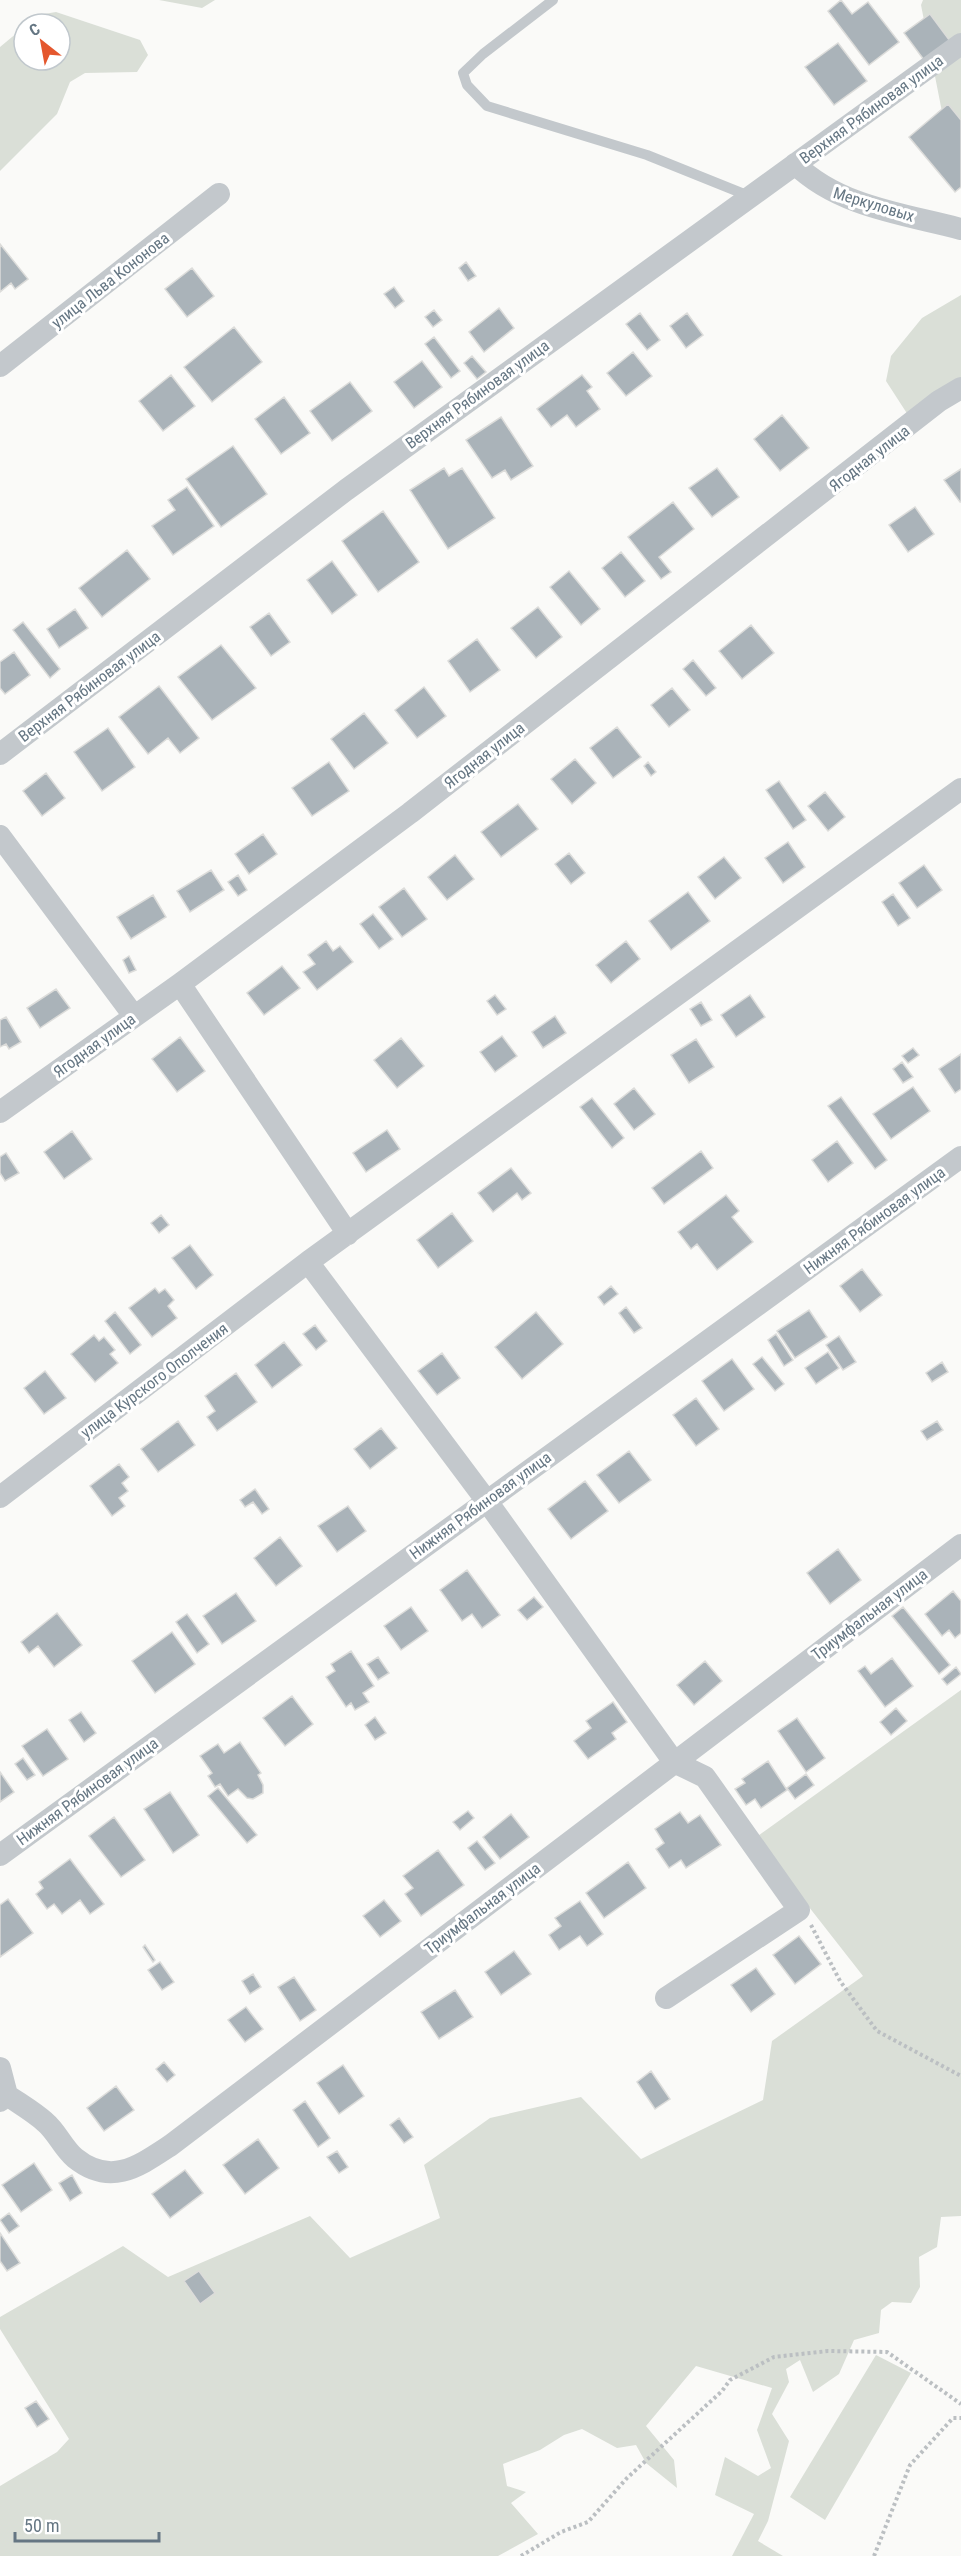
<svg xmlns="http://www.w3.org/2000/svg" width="961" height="2556" font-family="'Roboto Condensed',sans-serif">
<rect width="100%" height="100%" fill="#fafaf8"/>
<path fill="#dadfd7" d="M159,0H215L202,8Z
M923,0H961V144L943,117L921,5Z
M56,12L140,40L148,55L137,72L85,73L70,82L57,114L0,171V47L24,27V60H60V24H27L38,15Z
M961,295V393L908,415L886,381L891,356L922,318Z
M961,1690V2216L941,2217L937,2247L919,2257L920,2287L911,2303L892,2302L881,2310L879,2333L854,2340L839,2374L813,2392L800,2360L786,2369L789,2382L772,2414L789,2441L768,2521L758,2541L783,2556H732L754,2514L715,2495L725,2457L758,2476L771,2468L757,2430L772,2388L696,2366L646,2426L674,2460L677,2488L646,2463L636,2445L617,2448L582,2429L564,2435L540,2450L503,2464L507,2486L526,2492L511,2503L538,2534L498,2556H0V2486L57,2452L69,2439L0,2329V2317L123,2246L168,2277L310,2216L350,2258L440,2218L424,2165L490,2118L581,2097L641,2159L763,2100L772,2041L863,1976L755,1838Z
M876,2355L911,2373L825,2520L790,2497Z"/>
<path fill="#aab3b9" stroke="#dcdcda" stroke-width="1.5" d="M841,0L852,14L868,2L899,42L869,65L828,11Z
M930,14L950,41L924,60L904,33Z
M838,43L867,81L834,105L805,67Z
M948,104L961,120V187L955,192L909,137Z
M0,244L28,279L15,289L11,283L0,292Z
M466,262L476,276L468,281L459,268Z
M192,268L214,296L187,317L165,289Z
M394,287L404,301L395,308L384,294Z
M499,308L514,328L484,352L469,332Z
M434,310L442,320L433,327L425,317Z
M640,313L660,340L647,350L626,324Z
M687,313L703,335L686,348L670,326Z
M234,327L262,362L212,402L184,367Z
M434,337L460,371L451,378L425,344Z
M633,352L652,376L626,396L607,373Z
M472,356L486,372L477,379L464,363Z
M422,361L442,387L414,408L394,382Z
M171,375L195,406L163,431L139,401Z
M582,375L592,387L587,391L600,409L576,427L567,415L551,427L537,409Z
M350,382L372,411L332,441L310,411Z
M284,397L310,433L281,454L255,419Z
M782,415L809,448L780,471L754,439Z
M501,417L533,466L511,480L505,470L492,478L466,440Z
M233,446L267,494L221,527L186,479Z
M444,468L449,476L462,468L495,518L448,549L410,490Z
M717,468L739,497L712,517L689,488Z
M961,469V502H960L944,480Z
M187,487L214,526L173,555L152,526L175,510L168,500Z
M673,502L694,529L659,557L671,572L661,579L628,537Z
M915,507L934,534L908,552L889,525Z
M383,511L419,562L378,592L342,541Z
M127,550L150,579L102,617L79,588Z
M621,552L645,581L625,597L602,568Z
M332,561L357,595L332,614L307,580Z
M569,571L600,609L581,625L550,587Z
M538,607L562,637L536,658L511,628Z
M75,609L88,628L59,648L47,629Z
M269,613L290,642L271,656L250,627Z
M23,622L60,669L50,678L13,630Z
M751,625L774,653L742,679L719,651Z
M477,639L500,670L470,692L448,661Z
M221,645L256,688L212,720L178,677Z
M14,652L30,675L5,694L0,688V662Z
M693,660L716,688L706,696L683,669Z
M159,686L199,738L180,753L168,738L148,754L119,717Z
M424,687L446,716L417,738L395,710Z
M672,688L690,710L669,727L651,705Z
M364,713L388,743L354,769L331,739Z
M617,727L641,757L613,778L590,748Z
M108,728L135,767L102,791L74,752Z
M575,759L596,783L572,804L551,779Z
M329,762L349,791L312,816L292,788Z
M648,762L656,772L651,776L644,766Z
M46,773L65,798L42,816L23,791Z
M779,781L806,820L793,829L766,790Z
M825,792L845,817L828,831L808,806Z
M518,804L538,829L501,857L481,832Z
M263,834L277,854L249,874L235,854Z
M788,842L805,867L783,883L765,858Z
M569,853L585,873L571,884L555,864Z
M455,855L474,879L447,900L428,877Z
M724,857L741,878L715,899L698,877Z
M924,865L942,890L917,908L899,883Z
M211,870L224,890L190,912L177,891Z
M238,875L247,890L238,896L228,882Z
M404,888L427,919L402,937L379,907Z
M688,892L710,921L671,950L649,921Z
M893,894L910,918L898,926L882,902Z
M153,895L166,917L131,939L117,917Z
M373,914L393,939L379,949L360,924Z
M326,941L333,951L340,946L353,962L317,990L303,972L315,964L308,955Z
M626,941L640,959L611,983L596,965Z
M129,956L136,970L129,973L123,960Z
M282,966L300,988L264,1015L247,993Z
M56,989L70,1008L40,1028L27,1008Z
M495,995L506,1009L497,1015L487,1001Z
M750,995L765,1017L736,1037L721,1015Z
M701,1002L712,1020L701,1026L690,1009Z
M555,1016L566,1033L543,1048L532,1032Z
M6,1017L21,1042L9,1049L6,1044L0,1047V1020Z
M502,1036L517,1056L495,1072L480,1052Z
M180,1037L205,1071L177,1092L152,1059Z
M401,1038L424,1066L397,1088L374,1060Z
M696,1039L714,1067L689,1083L671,1055Z
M913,1048L919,1055L908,1063L902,1056Z
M961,1054V1089L955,1093L939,1069Z
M902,1062L913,1077L903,1083L893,1069Z
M913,1087L930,1111L891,1139L873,1114Z
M634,1088L655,1114L634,1130L614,1104Z
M841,1097L887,1160L875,1169L828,1106Z
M592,1098L624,1138L612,1148L580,1107Z
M387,1130L400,1149L366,1172L353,1153Z
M72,1131L92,1159L64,1179L44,1152Z
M837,1141L853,1163L828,1182L812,1160Z
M701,1151L713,1168L664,1204L652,1188Z
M6,1153L19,1173L5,1181L0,1173V1157Z
M511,1168L531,1193L522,1200L517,1193L493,1212L478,1193Z
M726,1195L739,1211L732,1217L753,1242L717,1270L697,1244L691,1249L678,1232Z
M452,1213L473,1241L438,1268L417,1240Z
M161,1215L169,1225L159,1233L151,1223Z
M190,1245L213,1275L196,1289L172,1258Z
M862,1269L882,1295L860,1312L840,1286Z
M611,1286L618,1294L604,1305L598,1297Z
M155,1288L159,1293L165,1289L174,1300L168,1306L177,1318L152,1337L129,1308Z
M626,1307L642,1328L634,1333L619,1313Z
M809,1310L827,1337L795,1358L777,1331Z
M115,1312L141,1345L130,1354L105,1321Z
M536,1312L563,1344L522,1379L495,1347Z
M315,1325L327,1341L316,1350L303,1334Z
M776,1334L793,1360L784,1366L768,1340Z
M94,1335L99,1341L104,1337L115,1350L110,1354L118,1363L95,1382L71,1354Z
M839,1336L856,1362L843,1370L826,1345Z
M284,1342L302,1365L272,1388L255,1365Z
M828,1352L839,1368L816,1384L805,1368Z
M442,1353L460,1378L437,1395L418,1371Z
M762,1357L784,1384L775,1391L753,1364Z
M732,1359L754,1389L724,1411L702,1381Z
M942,1362L948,1372L932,1382L926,1373Z
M45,1371L66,1398L44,1414L24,1388Z
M236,1373L257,1402L217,1431L207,1417L215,1411L205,1396Z
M696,1398L719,1429L696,1446L673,1415Z
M178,1421L195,1445L158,1472L141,1449Z
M937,1421L943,1430L927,1440L921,1431Z
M381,1428L397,1448L370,1469L354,1449Z
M629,1451L651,1480L619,1503L597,1475Z
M119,1464L129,1477L122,1483L128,1491L119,1498L125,1506L112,1516L90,1486Z
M585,1481L608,1511L571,1539L548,1509Z
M255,1489L269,1509L262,1514L253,1502L245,1507L240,1500Z
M348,1506L366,1531L337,1552L318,1526Z
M280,1537L302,1566L276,1586L254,1558Z
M838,1549L861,1580L830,1604L807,1573Z
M467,1570L500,1615L482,1628L472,1614L462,1621L440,1590Z
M953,1591L961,1601V1633L955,1638L949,1630L942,1636L925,1614Z
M236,1593L256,1621L222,1644L203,1616Z
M534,1597L543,1607L527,1620L518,1610Z
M411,1607L428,1631L401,1650L384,1626Z
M903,1607L950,1665L939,1674L892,1616Z
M57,1613L82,1645L54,1667L38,1646L29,1653L21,1642Z
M187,1614L209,1644L197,1653L176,1622Z
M172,1632L195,1664L155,1693L132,1661Z
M351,1651L374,1686L363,1693L369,1702L355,1710L351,1703L346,1707L326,1677L335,1671L331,1664Z
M378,1657L389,1673L378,1680L367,1664Z
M892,1658L913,1686L885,1707L858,1671L865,1666L871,1674Z
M705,1661L722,1681L694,1705L677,1685Z
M956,1667L961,1674L947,1685L942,1679Z
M292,1696L313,1724L285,1746L263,1718Z
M613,1702L627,1722L612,1733L616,1739L588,1759L574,1741L591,1728L586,1721Z
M896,1708L907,1721L891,1735L880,1722Z
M81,1712L96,1733L84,1742L69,1720Z
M375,1717L386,1733L375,1740L365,1725Z
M797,1718L825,1758L806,1772L778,1731Z
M47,1729L68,1759L43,1776L22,1746Z
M240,1742L261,1773L258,1775L263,1785V1793L253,1799L247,1798L238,1789L228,1796L220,1784L215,1787L208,1776L212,1773L200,1756L218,1744L224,1753Z
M23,1758L35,1775L27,1780L15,1764Z
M768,1761L787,1790L761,1808L755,1799L746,1805L735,1789L745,1783L742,1779Z
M0,1772L14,1792L0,1802Z
M806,1774L814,1785L795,1799L787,1788Z
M218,1788L257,1835L247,1843L208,1796Z
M170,1792L199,1835L173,1853L144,1809Z
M468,1811L474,1818L460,1830L453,1822Z
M680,1812L688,1823L700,1815L721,1845L686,1868L681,1860L669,1868L656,1849L664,1843L655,1829Z
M511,1814L529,1837L500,1859L483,1837Z
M114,1817L145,1860L121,1877L89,1836Z
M477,1841L495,1863L485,1870L468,1848Z
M438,1850L464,1885L421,1916L405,1894L413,1888L403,1876Z
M70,1859L104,1904L90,1914L80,1900L62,1914L54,1904L47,1909L36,1894L43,1888L39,1882Z
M628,1862L646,1888L604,1918L586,1893Z
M8,1899L33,1933L0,1957V1905Z
M384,1900L401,1921L380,1937L363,1916Z
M580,1901L603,1934L587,1946L580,1936L559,1950L549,1935L561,1926L555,1918Z
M799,1936L821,1964L795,1984L773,1955Z
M145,1945L155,1960L153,1962L143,1947Z
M514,1951L531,1974L501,1995L485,1972Z
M160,1962L174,1982L162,1990L148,1970Z
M756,1968L775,1994L751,2012L731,1985Z
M253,1974L261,1987L250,1994L242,1981Z
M294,1977L316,2010L300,2021L278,1987Z
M455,1990L473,2017L439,2039L421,2012Z
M246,2007L263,2029L245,2042L228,2020Z
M164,2062L175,2075L167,2082L156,2069Z
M343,2065L364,2096L339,2114L317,2083Z
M651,2071L670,2099L655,2109L637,2082Z
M116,2086L134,2110L104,2131L87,2108Z
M305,2101L330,2138L318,2147L293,2110Z
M399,2118L413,2137L404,2143L390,2125Z
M258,2139L279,2168L245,2194L223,2165Z
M337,2151L348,2167L339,2173L327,2157Z
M34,2163L52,2190L21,2212L2,2185Z
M185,2170L203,2193L170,2218L152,2194Z
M72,2175L82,2193L70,2201L59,2183Z
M9,2213L19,2226L9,2233L0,2220Z
M0,2233L20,2263L7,2271L0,2261Z
M199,2271L215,2293L200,2304L184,2281Z
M36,2401L49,2419L37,2427L25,2408Z"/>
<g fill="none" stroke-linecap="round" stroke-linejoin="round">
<path stroke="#bbbfc2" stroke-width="4" stroke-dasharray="3 3" stroke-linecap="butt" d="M811,1925L840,1981L877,2031L961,2076
M521,2556L561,2532L588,2522L627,2478L722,2391L730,2380L774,2357L828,2351L887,2352L961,2404
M874,2556L910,2465L953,2418H961"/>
<path stroke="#c3c8cc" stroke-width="10" d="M553,0L483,54L463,73L467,85L487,106L647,155L749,196"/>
<path stroke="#c3c8cc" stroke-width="22" d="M795,164C839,207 904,214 961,229
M0,366L219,194
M0,754L346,490L961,44
M0,836L134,1016
M180,984L348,1234
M0,1112L180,984L410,813L939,401L961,388
M308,1262L486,1500L674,1762L705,1777L799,1910L666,1998
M0,1497L308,1262L961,789
M0,1855L961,1157
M0,2068L7,2095
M0,2101L7,2095C20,2104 34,2112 45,2122C57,2132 63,2148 75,2158C111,2187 139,2166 171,2145L961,1545"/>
</g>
<g text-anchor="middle" stroke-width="6" stroke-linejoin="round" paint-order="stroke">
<g font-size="16" fill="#657683" stroke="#fff">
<text transform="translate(871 109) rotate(-36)" y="6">Верхняя Рябиновая улица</text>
<text transform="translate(874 204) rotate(17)" y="6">Меркуловых</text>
<text transform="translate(110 280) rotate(-38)" y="6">улица Льва Кононова</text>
<text transform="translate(477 394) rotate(-36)" y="6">Верхняя Рябиновая улица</text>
<text transform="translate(869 458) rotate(-38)" y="6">Ягодная улица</text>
<text transform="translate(89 686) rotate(-37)" y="6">Верхняя Рябиновая улица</text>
<text transform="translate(484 755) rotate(-38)" y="6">Ягодная улица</text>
<text transform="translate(94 1045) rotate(-36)" y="6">Ягодная улица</text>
<text transform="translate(874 1220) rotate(-36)" y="6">Нижняя Рябиновая улица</text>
<text transform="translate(154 1380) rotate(-37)" y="6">улица Курского Ополчения</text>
<text transform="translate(480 1505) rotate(-36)" y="6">Нижняя Рябиновая улица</text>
<text transform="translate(869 1614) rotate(-37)" y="6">Триумфальная улица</text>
<text transform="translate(87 1791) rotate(-36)" y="6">Нижняя Рябиновая улица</text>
<text transform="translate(482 1908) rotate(-37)" y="6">Триумфальная улица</text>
</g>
</g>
<g transform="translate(42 42) rotate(329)"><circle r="28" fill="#ffffff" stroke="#c1c8cd" stroke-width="1.5"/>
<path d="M0-4.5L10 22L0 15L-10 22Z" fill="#e4572e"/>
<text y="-9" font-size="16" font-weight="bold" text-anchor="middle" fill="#657683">С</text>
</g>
<path d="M15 2532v9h144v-9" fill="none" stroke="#657683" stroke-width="3"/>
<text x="24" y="2532" font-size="18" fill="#657683" stroke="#ffffff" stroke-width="4.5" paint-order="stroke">50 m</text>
</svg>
